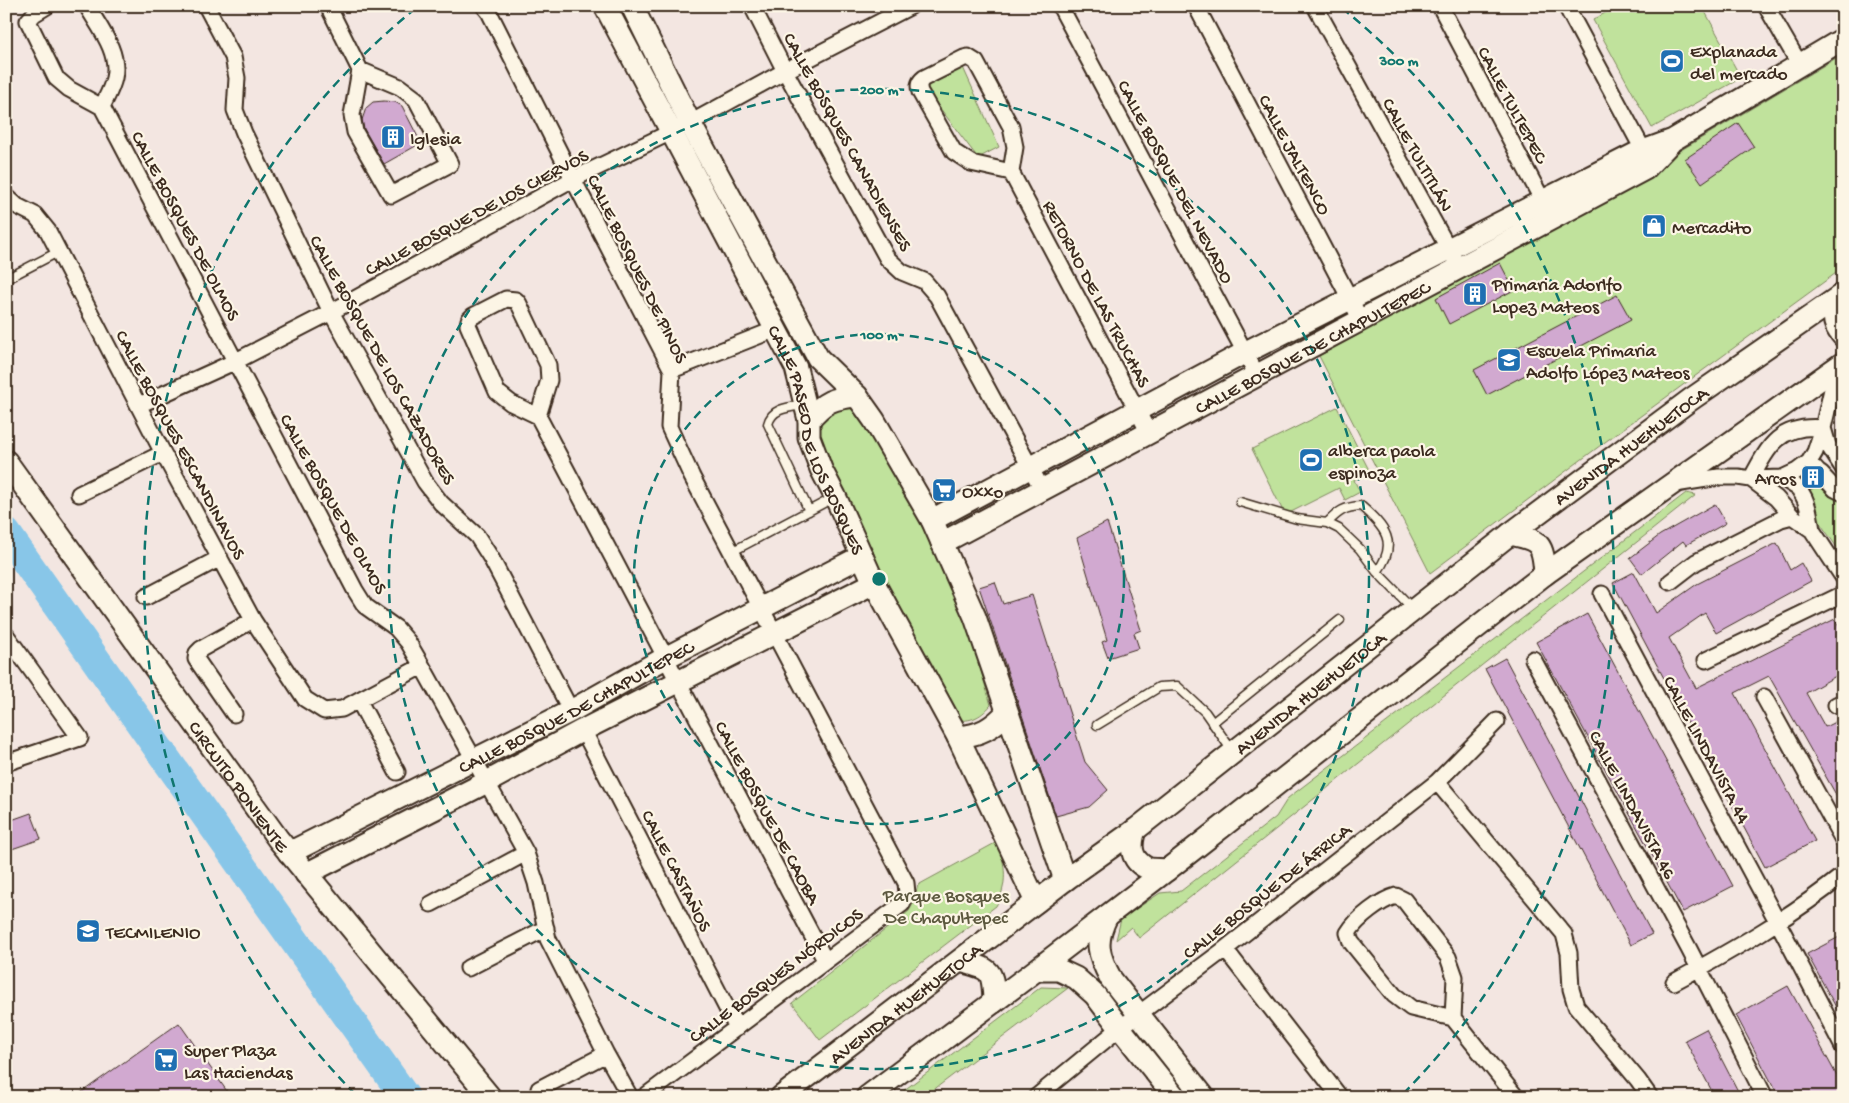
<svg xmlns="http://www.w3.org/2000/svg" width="1849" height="1103" font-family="'Gochi Hand',sans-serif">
<rect width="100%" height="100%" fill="#f3e6e1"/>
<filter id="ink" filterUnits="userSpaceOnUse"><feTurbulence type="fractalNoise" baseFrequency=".02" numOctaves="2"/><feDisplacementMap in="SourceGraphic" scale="10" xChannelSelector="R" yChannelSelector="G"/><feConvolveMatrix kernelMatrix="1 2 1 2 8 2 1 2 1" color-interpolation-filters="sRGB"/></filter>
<g filter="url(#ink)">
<path fill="#c0e29c" stroke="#7e865d" d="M1617,6H1702L1741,78L1652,128L1593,20Z
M1843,54V268L1605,442L1430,573L1319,356C1497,261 1669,157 1843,54Z
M961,63L999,147L978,158L920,82Z
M835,401L870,409L966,620L991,705C980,718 969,723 952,719L813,430Z
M1337,407L1370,472L1354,480L1360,492L1345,500L1339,488L1285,515L1252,449Z
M1818,485L1843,502V556L1820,523L1809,491Z
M1686,493L1696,495L1139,938L1131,927L1116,940L1121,919L1160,893L1181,891L1276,817L1288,798Z
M997,842C1006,865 1008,884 996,906L820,1040L792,1003L909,911L913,904L918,885Z
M1041,987L1068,988L924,1097H895Z"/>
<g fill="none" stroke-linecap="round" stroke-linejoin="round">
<path stroke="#88c6e8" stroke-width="30" d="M6,533L405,1097"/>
</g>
<path fill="#d1a9d0" stroke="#3b2a1e" d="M384,101L395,102L402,106L421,143L384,164L364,129L362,120L366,108L373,102Z
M1738,123L1754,147L1702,183L1685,159Z
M1500,263L1514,290L1449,324L1436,298Z
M1617,295L1631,320L1487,395L1474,370Z
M1715,504L1726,523L1686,545L1683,541L1642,574L1630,558L1660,535Z
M1107,522L1141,630L1134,633L1139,648L1108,658L1102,642L1107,640L1077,538Z
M1777,543L1790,570L1801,563L1811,581L1716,633L1705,613L1669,638L1696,688L1835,619L1843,633V672L1806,693L1825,727L1843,718V746L1838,749L1843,758V807L1769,676L1735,693L1815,841L1765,867L1613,583L1634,572L1656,613L1697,584Z
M995,582L1003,604L1032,595L1085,762L1108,790L1089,807L1056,816L979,587Z
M1587,614L1733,886L1683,912L1536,642Z
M1505,658L1652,934L1631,945L1485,669Z
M31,813L41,839L6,851V822Z
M1843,935V1020L1807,954Z
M1788,986L1843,1087V1097H1779L1736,1015Z
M179,1023L231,1097H75Z
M1706,1029L1741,1097H1715L1685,1040Z"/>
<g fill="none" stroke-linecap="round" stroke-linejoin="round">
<defs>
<path id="lane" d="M6,279L58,252
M805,405C791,407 772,407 768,424L809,511
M1240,502L1297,519L1327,523L1339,529L1360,549L1377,572L1412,608
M1327,523C1339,511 1344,507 1361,506C1385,527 1399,543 1377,572
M733,551L835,497
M1212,723L1340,620
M1097,725L1159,687L1177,686L1205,712L1233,752"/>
<path id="street" d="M47,6L34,14L28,21L56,78L69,89L102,107L355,590L365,606L396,628L408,642L422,666L526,853L536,883L548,939L606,1054L630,1097
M87,6C99,27 120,52 114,78C112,88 106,98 102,107
M206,6L233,57L237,78L235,110L244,133L331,312L425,482L441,503L477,536L491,558L571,711
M328,6L360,70
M484,6L489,12L573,179L672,370L669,427L692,477L906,883L907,893L902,904L644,1097
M752,6L785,71L887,258L902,272L924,281L937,296L1042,489
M1060,6L1257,375
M1196,6L1361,320
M1315,6L1453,257
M1440,6L1547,209
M1566,6L1648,159
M1766,6L1800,65
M360,70L400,87L416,99L450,164L391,195L355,132L352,115Z
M1011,172L971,163L954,152L920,92C918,85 919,82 924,78L964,58L968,57L976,62L1011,127L1015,147L1011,172L1149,433
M6,196L17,206L35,215L48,231L163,453L253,620L305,699L324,711L342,709L422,666
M1837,368L1823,428L1828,445L1843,468
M672,370L776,329
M139,405L236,361L331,312L573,179L690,123L785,71L911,6
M538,416L549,380L548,365L519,304L516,300L506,299L473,316L469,320L468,325L497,392L511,403L538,416L825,960
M1821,474L1835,489L1843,493
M1782,478L1797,471L1809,462
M1751,479C1769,445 1780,424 1823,428L1815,452L1809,462L1818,472
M1751,479L1782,478L1798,488
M1675,484L1719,477H1738L1751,479L1776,498L1792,516L1812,530L1843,577
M1800,491C1808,501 1810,517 1812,530
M79,494L163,453
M1670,582L1696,562L1781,519L1792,516
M1602,594L1784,934L1843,1047
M146,597L220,558
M6,635L80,738L6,763
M1533,659L1689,949L1765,1097
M1706,660L1843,594
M1764,697L1843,840
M359,701L397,772
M1836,705L1843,702
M234,714L196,659L197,653L201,649L253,620
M583,730L737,1028
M1437,782L1564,934L1569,953L1571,989L1576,1006L1638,1080L1650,1097
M431,904L526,853
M1225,949L1340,1097
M468,968L546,928
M1674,982C1733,950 1791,917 1843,875
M1453,1018L1455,977L1448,957L1404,900L1396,896C1381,900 1356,919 1348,933L1351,942L1394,995L1411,1008L1453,1018L1516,1097
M539,1089L606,1054
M1036,1097L1120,1028L1225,949L1437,782L1497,721"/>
<g id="secondary">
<path id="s1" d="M605,6L796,368L809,420V437L821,469L835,496L874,583L958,737L1036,902"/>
<path d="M632,6L690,123L818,358L857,396L874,420L932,520L975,617L1065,880"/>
<path d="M1840,296C1834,312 1830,323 1843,336"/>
<path d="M809,420C824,401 834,398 857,396"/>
<path id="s2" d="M6,461L278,839L490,1097"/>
<path d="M932,520L1246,352L1635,154L1673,140L1843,39"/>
<path d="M1510,534C1540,540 1543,543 1545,574"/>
<path id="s3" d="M942,543L1645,169L1670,143"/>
<path d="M958,737C980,735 993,728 1007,712"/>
<path d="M1135,830C1130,845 1130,860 1147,868C1152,870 1161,869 1167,870"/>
<path id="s4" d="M289,853L571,711L665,658L862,556"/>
<path d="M306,874L487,782L583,730L874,583"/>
<path d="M1107,916C1094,942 1098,955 1111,979L1204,1097"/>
<path d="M960,961C991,969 993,969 994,1002"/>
<path d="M1037,970H1059L1076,978L1095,995L1120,1028L1175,1097"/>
<path id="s5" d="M781,1097L1065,880L1135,830L1510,534L1690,400L1843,294"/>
<path d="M867,1097L1031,974L1167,870L1545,574L1843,363"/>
</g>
</defs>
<use href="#lane" stroke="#3b2a1e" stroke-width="11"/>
<use href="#street" stroke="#3b2a1e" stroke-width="19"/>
<use href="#secondary" stroke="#3b2a1e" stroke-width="25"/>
<use href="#lane" stroke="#fcf5e5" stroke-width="8"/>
<use href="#street" stroke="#fcf5e5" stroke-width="15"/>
<use href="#secondary" stroke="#fcf5e5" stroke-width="21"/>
</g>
</g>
<g fill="none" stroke="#0f766e" stroke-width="2.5" stroke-dasharray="9 6">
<circle cx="879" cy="579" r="245"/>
<circle cx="879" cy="579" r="490"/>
<path d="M355 1094A735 735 0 0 1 416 8M1342 8A735 735 0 0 1 1403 1094"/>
</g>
<defs>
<symbol id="stadium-square" viewBox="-11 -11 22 22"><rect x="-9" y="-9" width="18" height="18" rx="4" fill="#1f6fb2" stroke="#fcf5e5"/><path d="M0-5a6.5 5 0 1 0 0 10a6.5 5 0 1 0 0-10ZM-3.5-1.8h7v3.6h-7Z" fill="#fff"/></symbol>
<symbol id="building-square" viewBox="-11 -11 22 22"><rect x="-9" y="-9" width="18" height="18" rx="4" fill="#1f6fb2" stroke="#fcf5e5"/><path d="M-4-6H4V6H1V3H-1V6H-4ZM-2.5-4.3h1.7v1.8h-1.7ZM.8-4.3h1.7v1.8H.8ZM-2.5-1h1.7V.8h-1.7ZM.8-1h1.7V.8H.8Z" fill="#fff"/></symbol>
<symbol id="shop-square" viewBox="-11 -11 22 22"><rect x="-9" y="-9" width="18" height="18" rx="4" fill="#1f6fb2" stroke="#fcf5e5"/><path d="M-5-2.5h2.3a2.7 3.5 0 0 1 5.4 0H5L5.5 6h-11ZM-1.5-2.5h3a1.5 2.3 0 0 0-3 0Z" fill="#fff"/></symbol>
<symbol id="school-square" viewBox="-11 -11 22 22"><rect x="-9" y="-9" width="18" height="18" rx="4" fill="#1f6fb2" stroke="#fcf5e5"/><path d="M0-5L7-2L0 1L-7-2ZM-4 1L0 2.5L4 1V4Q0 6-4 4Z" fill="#fff"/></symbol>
<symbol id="supermarket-square" viewBox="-11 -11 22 22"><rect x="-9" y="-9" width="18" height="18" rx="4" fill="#1f6fb2" stroke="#fcf5e5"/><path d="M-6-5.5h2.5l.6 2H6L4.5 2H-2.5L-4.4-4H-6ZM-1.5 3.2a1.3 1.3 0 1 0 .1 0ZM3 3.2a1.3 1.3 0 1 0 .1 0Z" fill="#fff"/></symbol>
<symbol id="university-square" viewBox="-11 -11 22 22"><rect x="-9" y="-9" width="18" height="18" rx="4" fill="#1f6fb2" stroke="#fcf5e5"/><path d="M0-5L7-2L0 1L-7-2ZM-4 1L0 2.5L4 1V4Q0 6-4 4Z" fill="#fff"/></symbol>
</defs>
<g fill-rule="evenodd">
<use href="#stadium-square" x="1658" y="47" width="28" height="28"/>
<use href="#building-square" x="379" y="123" width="28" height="28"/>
<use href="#shop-square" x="1640" y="212" width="28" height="28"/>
<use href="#building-square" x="1461" y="280" width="28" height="28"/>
<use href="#school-square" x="1495" y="346" width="28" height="28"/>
<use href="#stadium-square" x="1297" y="446" width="28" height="28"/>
<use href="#building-square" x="1799" y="463" width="28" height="28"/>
<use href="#supermarket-square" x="930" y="476" width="28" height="28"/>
<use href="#university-square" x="74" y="917" width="28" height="28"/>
<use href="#supermarket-square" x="152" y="1046" width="28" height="28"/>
</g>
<g text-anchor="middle" stroke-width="4.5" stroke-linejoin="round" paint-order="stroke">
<g font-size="19" fill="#3b2a1e" stroke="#fcf5e5" text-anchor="start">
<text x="1690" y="57">Explanada<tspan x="1690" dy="22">del mercado</tspan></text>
<text x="410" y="144">Iglesia</text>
<text x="1672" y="233">Mercadito</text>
<text x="1492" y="290">Primaria Adorlfo<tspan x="1492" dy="22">Lopez Mateos</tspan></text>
<text x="1526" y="356">Escuela Primaria<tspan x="1526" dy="22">Adolfo López Mateos</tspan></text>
<text x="1328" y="456">alberca paola<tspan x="1328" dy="22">espinoza</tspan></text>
<text x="1796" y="484" text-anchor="end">Arcos</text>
<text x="962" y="497">Oxxo</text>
<text x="106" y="938">TECMILENIO</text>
<text x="184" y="1056">Super Plaza<tspan x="184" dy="22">Las Haciendas</tspan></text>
</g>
<g font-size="19" fill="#3b2a1e" stroke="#fcf5e5">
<text transform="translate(1514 104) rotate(62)" y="7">CALLE TULTEPEC</text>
<text transform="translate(849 141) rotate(61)" y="7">CALLE BOSQUES CANADIENSES</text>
<text transform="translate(1296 154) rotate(62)" y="7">CALLE JALTENCO</text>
<text transform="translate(1419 154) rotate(61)" y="7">CALLE TULTITLÁN</text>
<text transform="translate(1177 181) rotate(62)" y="7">CALLE BOSQUE DEL NEVADO</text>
<text transform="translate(476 211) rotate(-28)" y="7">CALLE BOSQUE DE LOS CIERVOS</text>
<text transform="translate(187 225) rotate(62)" y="7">CALLE BOSQUES DE OLMOS</text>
<text transform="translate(639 268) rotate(64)" y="7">CALLE BOSQUES DE PINOS</text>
<text transform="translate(1098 293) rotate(62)" y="7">RETORNO DE LAS TRUCHAS</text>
<text dy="7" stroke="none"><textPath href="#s3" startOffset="419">CALLE BOSQUE DE CHAPULTEPEC</textPath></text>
<text transform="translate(384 359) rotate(61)" y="7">CALLE BOSQUE DE LOS CAZADORES</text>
<text dy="7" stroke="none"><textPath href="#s1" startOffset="484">CALLE PASEO DE LOS BOSQUES</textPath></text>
<text transform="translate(182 444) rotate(62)" y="7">CALLE BOSQUES ESCANDINAVOS</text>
<text dy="7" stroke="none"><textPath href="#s5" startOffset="1071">AVENIDA HUEHUETOCA</textPath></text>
<text transform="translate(335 503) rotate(61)" y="7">CALLE BOSQUE DE OLMOS</text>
<text dy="7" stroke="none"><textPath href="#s5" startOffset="666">AVENIDA HUEHUETOCA</textPath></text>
<text dy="7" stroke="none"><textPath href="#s4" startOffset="322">CALLE BOSQUE DE CHAPULTEPEC</textPath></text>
<text transform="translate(1708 749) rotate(62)" y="7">CALLE LINDAVISTA 44</text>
<text dy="7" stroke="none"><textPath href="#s2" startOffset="400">CIRCUITO PONIENTE</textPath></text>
<text transform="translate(1634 804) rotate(62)" y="7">CALLE LINDAVISTA 46</text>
<text transform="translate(769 812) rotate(62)" y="7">CALLE BOSQUE DE CAOBA</text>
<text transform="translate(678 870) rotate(63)" y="7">CALLE CASTAÑOS</text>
<text transform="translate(1266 890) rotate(-38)" y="7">CALLE BOSQUE DE ÁFRICA</text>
<text transform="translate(775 974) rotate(-37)" y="7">CALLE BOSQUES NÓRDICOS</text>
<text dy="7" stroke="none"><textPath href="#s5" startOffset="156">AVENIDA HUEHUETOCA</textPath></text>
</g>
<g font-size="19" fill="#5c583e" stroke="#fcf5e5">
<text x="946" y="901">Parque Bosques<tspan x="946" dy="22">De Chapultepec</tspan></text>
</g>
</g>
<circle cx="879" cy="579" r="8" fill="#0f766e" stroke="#fcf5e5" stroke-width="2.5"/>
<g font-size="15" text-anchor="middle" font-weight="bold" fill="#0f766e" stroke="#fcf5e5" stroke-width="4.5" stroke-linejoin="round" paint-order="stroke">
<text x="1399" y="65">300 m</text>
<text x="879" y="94">200 m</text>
<text x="879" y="339">100 m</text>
</g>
<rect width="1849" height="1103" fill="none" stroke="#fcf5e5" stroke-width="25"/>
<rect x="12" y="12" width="1824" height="1078" fill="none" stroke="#3b2a1e" stroke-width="2" filter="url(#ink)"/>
</svg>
